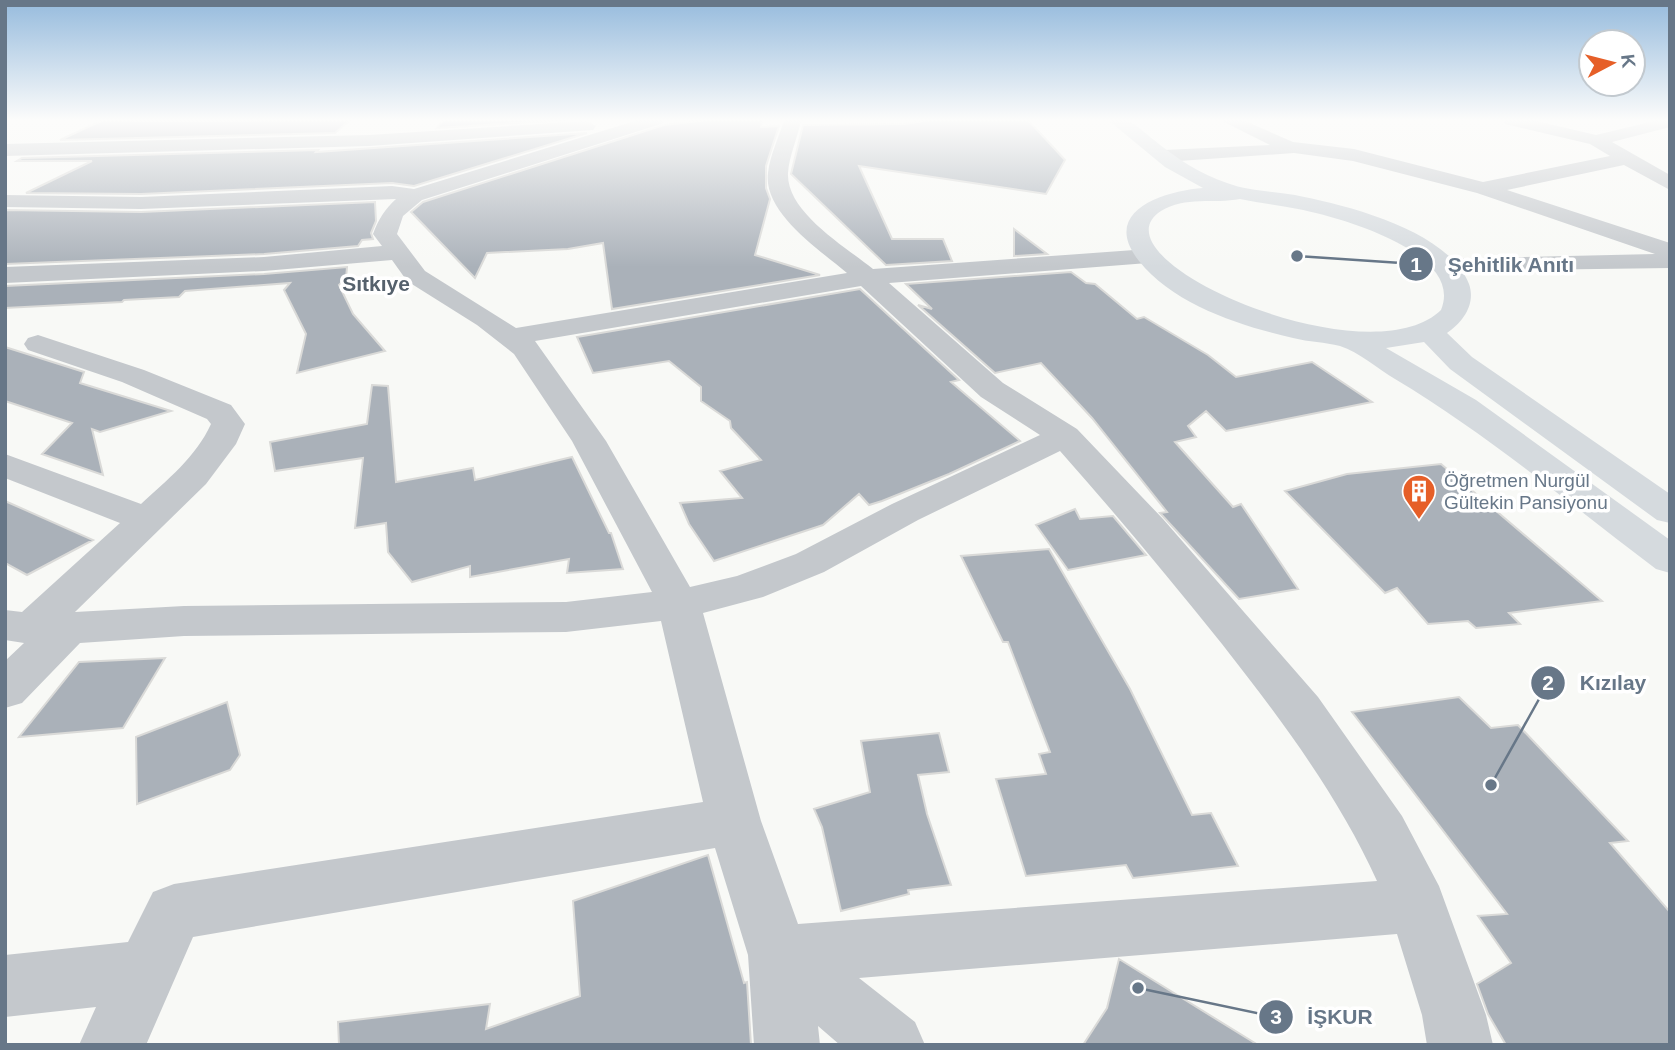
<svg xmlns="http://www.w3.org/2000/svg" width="1675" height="1050" font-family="Helvetica,sans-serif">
<rect width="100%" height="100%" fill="#f8f9f6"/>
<path fill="#aab1b9" stroke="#dadad8" stroke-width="2" d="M103,120L157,121L350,120L335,133L60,140Z
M443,120H566L437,128Z
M706,120H762L761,127L779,126L766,166V188L770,199L755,255L820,275L612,309L603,243L568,249L487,253L475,278L411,212L423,202L664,125Z
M929,120H1028L1065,160L1046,194L859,166L892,239H943L952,261L886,265L791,174L803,125L904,124Z
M587,133L414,186L392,183L141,194L26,193L92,161H17L22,158L318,150L316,152Z
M375,202L376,221L371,233L373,239L362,240L358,246L264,254L5,264V210L141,212Z
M1014,229L1047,254L1014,256Z
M347,267L346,278L339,285L353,314L385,351L297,373L306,334L284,290L290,283L185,291L179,297L124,300L122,302L5,308V286L264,274Z
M1071,272L1086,283L1095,284L1137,319L1144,317L1208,355L1236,377L1312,362L1372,402L1226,431L1206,411L1188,426L1196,437L1175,442L1233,507L1241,504L1298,589L1239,599L1160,513L1167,512L1092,418L1041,363L995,373L918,305L932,309L906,284Z
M860,289L959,380L951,382L1020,441L949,474L882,501L869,505L859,494L823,525L714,561L689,524L680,503L742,498L720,471L761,460L731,428L730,421L701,401V387L669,361L593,373L577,337Z
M5,347L84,372L80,383L171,411L100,432L92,429L103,475L42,454L72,423L5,401Z
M372,385L388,386L396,482L473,468L475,480L572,457L609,533H611L623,569L567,573L569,559L470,577V566L412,582L388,552L386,523L355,528L363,458L275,471L270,442L367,424Z
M1441,464L1602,601L1509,613L1520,624L1476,628L1468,621L1428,624L1397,588L1385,593L1285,491L1347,474Z
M5,501L93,540L27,575L5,563Z
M1075,509L1080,519L1113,516L1146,555L1068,570L1036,525Z
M1049,549L1130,689L1192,815L1211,813L1238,866L1133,878L1126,865L1026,876L996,779L1046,774L1039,754L1050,752L1008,642H1003L961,556Z
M165,658L123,728L19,737L79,662Z
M1459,697L1491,728L1518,725L1628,841L1610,843L1670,912V1045H1506L1488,1014L1477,984L1511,963L1478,916L1507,914L1352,712Z
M227,702L240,755L230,770L137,804L136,737Z
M939,733L949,772L918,775L927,814L951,885L908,890L909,894L841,911L822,827L814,809L870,792L861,741Z
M708,855L744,983L747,982L751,1045H339L338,1022L490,1004L486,1029L580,996L573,901Z
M1119,959L1258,1045H1083L1107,1008Z"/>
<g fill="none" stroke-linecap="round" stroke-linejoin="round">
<path fill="#c4c8cc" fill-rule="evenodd" d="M638,120H664L661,124L422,200L403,216L397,234L425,271L516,328L847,273C820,250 763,213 768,173C770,155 779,137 784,120H801C798,137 789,156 788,173C786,212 846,247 873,269L1148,249L1157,251L1160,256L1157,261L1148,263L889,283L1003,383L1077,429L1163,519L1318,697L1402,816L1439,886L1486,1015L1493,1045H1427L1422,1015L1397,934L859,978L915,1022L925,1045H840L818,1026L820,1045H754L748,955L715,848L193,937L146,1045H79L96,1007L5,1017V955L128,942L153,892L174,884L703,802L661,621L566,632L184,636L80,643L22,703L5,708V661L24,643L5,640V610L22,612L120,523L5,478V454L141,504C167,480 196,457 211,424L207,419L122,382L28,350L24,344L28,338L38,335L144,370L231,405L245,424L236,444L206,484L75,612L184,606L566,602L652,592L572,441L514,354L477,325L407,281L392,260L264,271L5,283V267L264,257L382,246L373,234C378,220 385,209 396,199L141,209L5,207V195L141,197L392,186L414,189ZM861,286L981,397L1040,435L892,504L796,554L737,576L690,587L606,441L535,341ZM1060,451C1116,514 1169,578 1222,644C1280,718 1338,795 1377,881L798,924L761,821L703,613L763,597L824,572L918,520Z
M1220,120H1243L1293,142L1354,149L1483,182L1610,156L1590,144L1505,124L1503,120H1532L1596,135L1658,120H1670V127L1612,142L1670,175V190L1624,165L1507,190L1670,243V268L1444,271L1435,269L1432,264L1435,259L1655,254L1477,193L1353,161L1294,153L1164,162L1154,156L1164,150L1270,145Z
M587,121L596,126L593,130L369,146L5,156V144L369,135Z"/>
<path fill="#d5dade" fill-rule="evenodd" d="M1108,120C1114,120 1123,118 1128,121C1137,125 1146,134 1154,140C1176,158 1200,174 1227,183C1248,191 1272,191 1295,195C1346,205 1448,230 1469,284C1476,304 1463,322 1447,333L1472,357L1670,494V523L1657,520L1450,369L1424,342L1386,348L1476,400L1670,540V573L1656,569C1570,504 1487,434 1395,379C1378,369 1359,352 1340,346C1325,342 1309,342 1293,338C1241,326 1174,305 1139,261C1099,211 1164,191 1203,188L1165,167ZM1240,199C1259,203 1279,205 1298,209C1339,217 1465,252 1441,310C1369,381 1087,259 1161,211C1185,196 1214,204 1240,199Z"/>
</g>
<linearGradient id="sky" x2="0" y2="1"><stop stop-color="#96bbdd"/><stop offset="0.45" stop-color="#fcfcfb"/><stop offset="1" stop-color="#fcfcfb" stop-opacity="0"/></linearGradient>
<rect width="1675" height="267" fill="url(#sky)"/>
<defs>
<symbol id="building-pin" viewBox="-11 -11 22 30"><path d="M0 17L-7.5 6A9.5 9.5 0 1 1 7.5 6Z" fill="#e65f28" stroke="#fff"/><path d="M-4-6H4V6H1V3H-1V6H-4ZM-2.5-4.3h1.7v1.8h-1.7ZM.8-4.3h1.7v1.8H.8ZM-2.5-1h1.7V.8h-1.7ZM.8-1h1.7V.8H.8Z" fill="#fff"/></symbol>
</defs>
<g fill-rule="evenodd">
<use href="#building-pin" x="1400" y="472" width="38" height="52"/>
</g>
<g text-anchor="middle" stroke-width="7" stroke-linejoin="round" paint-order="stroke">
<g font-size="19" fill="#677788" stroke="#fff" text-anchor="start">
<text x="1444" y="487">Öğretmen Nurgül<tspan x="1444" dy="22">Gültekin Pansiyonu</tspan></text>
</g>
<g font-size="21" font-weight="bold" fill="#55616c" stroke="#fff">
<text x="376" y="291">Sıtkıye</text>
</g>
</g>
<path fill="none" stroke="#677788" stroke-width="2.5" d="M1297 256L1416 264M1491 785L1548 683M1138 988L1276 1017"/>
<g fill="#677788" stroke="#fff" stroke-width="2.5">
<circle cx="1297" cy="256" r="7"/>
<circle cx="1491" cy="785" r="7"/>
<circle cx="1138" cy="988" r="7"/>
<circle cx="1416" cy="264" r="18"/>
<circle cx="1548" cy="683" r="18"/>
<circle cx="1276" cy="1017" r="18"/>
</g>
<g font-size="21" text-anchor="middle" font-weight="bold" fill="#fff">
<text x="1416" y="272">1</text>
<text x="1548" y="690">2</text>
<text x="1276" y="1024">3</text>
</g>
<g font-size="21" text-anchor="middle" font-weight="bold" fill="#677788" stroke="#fff" stroke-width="7" stroke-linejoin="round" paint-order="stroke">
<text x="1511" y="272">Şehitlik Anıtı</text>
<text x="1613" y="690">Kızılay</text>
<text x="1340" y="1024">İŞKUR</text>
</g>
<rect width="1675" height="1050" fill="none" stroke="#677788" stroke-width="14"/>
<g transform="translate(1612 63) rotate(83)"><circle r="33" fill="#ffffff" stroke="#c2c9cf" stroke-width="2"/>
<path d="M0-5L12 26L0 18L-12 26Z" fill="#e65f28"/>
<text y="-10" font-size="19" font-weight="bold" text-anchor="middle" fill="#677788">K</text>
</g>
</svg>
